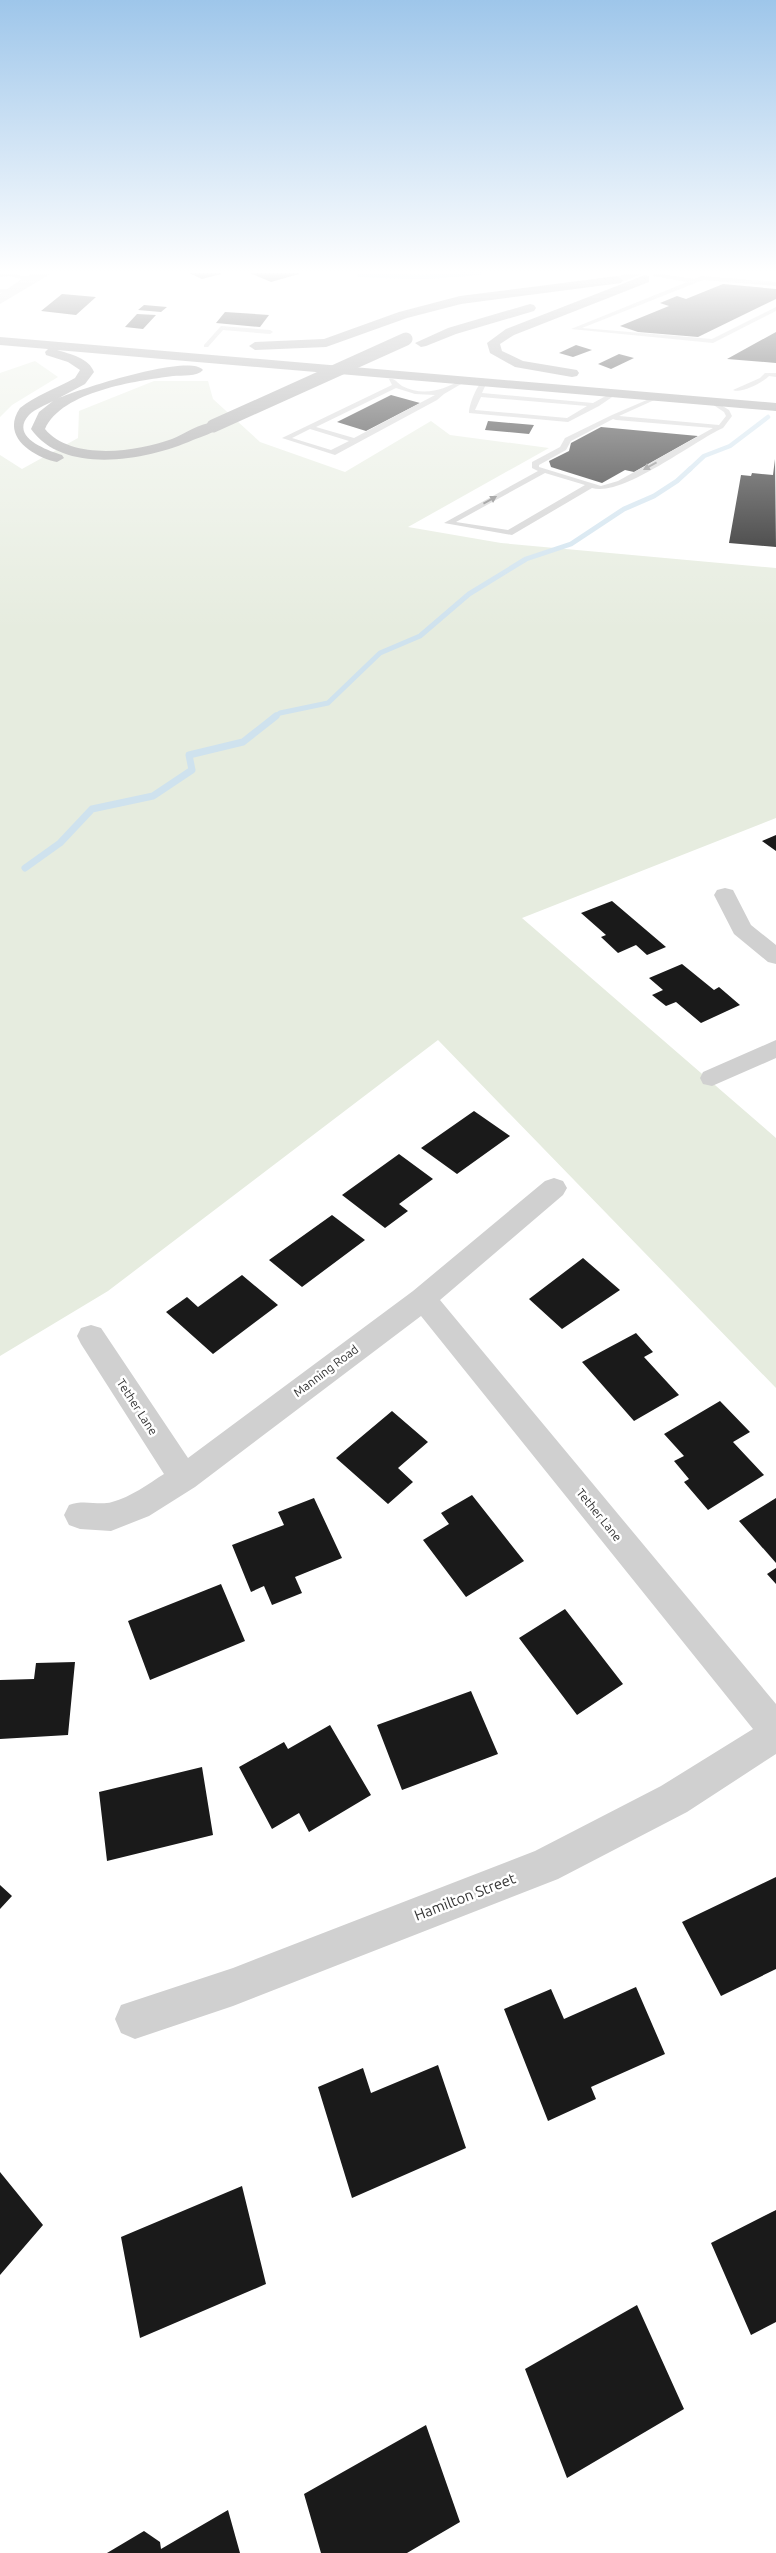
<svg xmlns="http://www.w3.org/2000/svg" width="776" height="2553" font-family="Ubuntu,sans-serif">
<rect width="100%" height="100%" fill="#fff"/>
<path fill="#e6ecdf" d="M35,361L58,377L12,405L0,417V373Z
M154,381H208L213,399L260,442L345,472L431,421L450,435L549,448L408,527L501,543L776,568V818L522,918L776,1138V1388L438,1040L108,1291L0,1356V455L22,469L78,438L79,411Z"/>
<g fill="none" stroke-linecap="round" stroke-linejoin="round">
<path stroke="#cfe2ee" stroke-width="4.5" d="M359,275L423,277L480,273
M689,470L704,456L730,446L768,417"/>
<path stroke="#cfe2ee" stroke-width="5" d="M274,717L280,713L328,703L380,653L420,636L469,594L526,559L571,544L624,509L654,496L677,481L690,469"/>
<path stroke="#cfe2ee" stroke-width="7" d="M25,868L60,843L92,809L153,796L192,770L189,755L243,742L276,716"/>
</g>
<path fill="#1a1a1a" d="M189,273H221V274L202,279Z
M250,273H299V274L271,282Z
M723,284L776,289V299L698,337L638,332L620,326L669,306L660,303L677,296L686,299Z
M62,294L96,297L76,315L41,311Z
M144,305L167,307L161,312L138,310Z
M225,312L269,315L260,327L216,323Z
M137,314L156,315L143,329L125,327Z
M776,332V363L727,359Z
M576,345L592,350L573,357L559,353Z
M619,354L634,358L611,369L598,364Z
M391,395L420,403L366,431L337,422Z
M488,421L534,425L529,434L485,430Z
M601,427L698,436L634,472L625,470L602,483L551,467L549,461L569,451L571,443Z
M775,459L776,547L729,543L741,475L751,476L752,473L773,475Z
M776,835V851L762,841Z
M612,901L666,947L647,955L636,945L618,953L601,937L606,935L581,913Z
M682,964L714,990L719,987L740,1005L701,1023L676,1002L666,1006L652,995L663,990L649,978Z
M474,1111L510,1136L457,1174L421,1148Z
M399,1154L433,1179L399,1204L408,1211L385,1228L342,1195Z
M332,1215L365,1240L302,1287L269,1260Z
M583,1258L620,1290L562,1329L529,1299Z
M242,1275L278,1305L213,1354L166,1312L187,1297L198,1307Z
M636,1333L653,1352L644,1357L679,1395L634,1421L582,1362Z
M720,1401L750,1432L733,1442L764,1475L708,1510L684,1482L689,1479L674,1461L684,1456L664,1434Z
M392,1411L428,1442L398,1468L413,1482L388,1504L336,1458Z
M472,1495L524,1561L466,1597L423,1540L449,1524L441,1513Z
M314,1498L342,1558L295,1577L302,1593L272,1605L264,1586L251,1592L232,1545L284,1525L278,1512Z
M776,1498V1563L739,1521Z
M776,1568V1584L767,1574Z
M221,1584L245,1641L150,1680L128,1621Z
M565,1609L623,1684L577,1715L519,1638Z
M75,1662L68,1735L0,1739V1680L34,1679L36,1663Z
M471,1691L498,1754L402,1790L377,1725Z
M330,1725L371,1795L309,1832L299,1813L272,1829L239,1767L284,1742L288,1749Z
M202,1767L213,1835L107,1861L99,1792Z
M776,1877V1969L721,1996L682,1922Z
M0,1885L12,1896L0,1909Z
M636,1987L665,2054L591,2087L596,2099L548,2121L504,2009L551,1989L564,2019Z
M438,2065L466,2148L352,2198L318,2087L363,2068L371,2093Z
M0,2172L43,2225L0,2275Z
M242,2186L266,2284L140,2338L121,2237Z
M776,2210V2322L751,2335L711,2243Z
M637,2305L684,2409L567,2478L525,2369Z
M426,2425L460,2522L407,2553H321L304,2494Z
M228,2510L240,2553H107L144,2531L160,2542L161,2549Z"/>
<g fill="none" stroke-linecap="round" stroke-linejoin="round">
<path fill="#d0d0d0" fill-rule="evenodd" d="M0,273H13L33,279L30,281L9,276L0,277Z
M655,273L694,279L702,276L776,282V286L703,280L582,328L712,339L776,307V311L713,343L571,329L687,282L653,276Z
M0,289L16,290L0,293Z
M221,326L270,330L273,332L270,334L223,330L208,347H204V345Z
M765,373H776V377L769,376C762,383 741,394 733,390L760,378Z
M389,379C395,378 397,383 402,386C424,397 443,390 463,379L468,380L444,394L437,400L335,455L282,438L392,385ZM396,388L415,394L435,395L354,438L316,427ZM310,429L349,441L331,450L292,438Z
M484,380L487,382L482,393L593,403L613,392L618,393L599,406L568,422L469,413C469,405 477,384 484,380ZM481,397L587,406L567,418L475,410Z
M656,396L661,397L619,416L719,425L726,416L724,412L709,402L711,399L729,410L732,416L723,428C692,442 623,497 592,488L512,535L444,523L538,471L532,468V462L560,447L565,438L612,415ZM613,419L616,420L713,428L618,481L601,486L539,467V465L566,450L571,441ZM545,473L585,485L508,530L456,522Z"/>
<path fill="#d0d0d0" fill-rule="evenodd" d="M35,273H52L0,304V294L26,276Z
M626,273H644L617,284L611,280Z
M725,888L733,890L751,925L776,945V964L768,962L734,934L714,895L717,890Z
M776,1040V1058L712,1086L703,1084L700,1078L703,1072Z
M554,1178L563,1181L567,1188L563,1195L440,1300L776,1704V1754L687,1812L558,1879L233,2006L135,2039L121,2033L115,2019L121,2005L233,1968L535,1851L661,1786L753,1729L421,1316L195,1487L149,1516L111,1531L80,1529L69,1525L64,1515L69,1505C85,1499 98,1506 112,1502C131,1497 148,1484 164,1474L81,1344L77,1336L81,1328L91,1325L101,1328L188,1458L413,1291L545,1181Z"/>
<path fill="#9a9a9a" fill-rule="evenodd" d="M645,275L649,276V282L514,335L500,344L502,351L523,361L577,370L579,373L577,376L572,377L515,367L490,353L487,343L506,329Z
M617,276L623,280L621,283L461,304L407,318L326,347L255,350L249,346L255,342L324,339L399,312L460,296Z
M530,304L534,305L536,308L534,311L456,334L426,346L421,347L415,343L448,328Z
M0,337L776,403V411L57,350C70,354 89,358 94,372L85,384L57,399C77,390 189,353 203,370C197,377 182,375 173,376C136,381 62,391 45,429C71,461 137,452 172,439C185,434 204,420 218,423L220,426C215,433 201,437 193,440C148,460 64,476 31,429L39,412L53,401C46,405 35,409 29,415C9,437 47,450 62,455L64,458L57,462C34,457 0,437 20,408C33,397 59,387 75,378L80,370L68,362L46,355L45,352L48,349L0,345Z"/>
<path stroke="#9a9a9a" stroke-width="13" d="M213,426L406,339"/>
</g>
<defs><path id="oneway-solid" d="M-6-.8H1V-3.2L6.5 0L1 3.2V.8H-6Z" transform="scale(1.25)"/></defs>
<g fill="#7a7a7a">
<use href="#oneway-solid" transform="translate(650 466) rotate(151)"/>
<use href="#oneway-solid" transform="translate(490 500) rotate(-29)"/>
</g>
<linearGradient id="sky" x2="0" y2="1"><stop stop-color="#9ec6ea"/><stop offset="0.43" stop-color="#fff"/><stop offset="1" stop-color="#fff" stop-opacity="0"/></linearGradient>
<rect width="776" height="631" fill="url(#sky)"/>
<g text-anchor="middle" stroke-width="5" stroke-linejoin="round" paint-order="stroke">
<g font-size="12" fill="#333" stroke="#fff">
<text transform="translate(326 1371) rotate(-37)" y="4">Manning Road</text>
<text transform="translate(137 1407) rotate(57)" y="4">Tether Lane</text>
<text transform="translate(599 1515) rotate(51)" y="4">Tether Lane</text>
</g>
<g font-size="15" fill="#333" stroke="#fff">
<text transform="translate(465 1897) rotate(-21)" y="5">Hamilton Street</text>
</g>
</g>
</svg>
